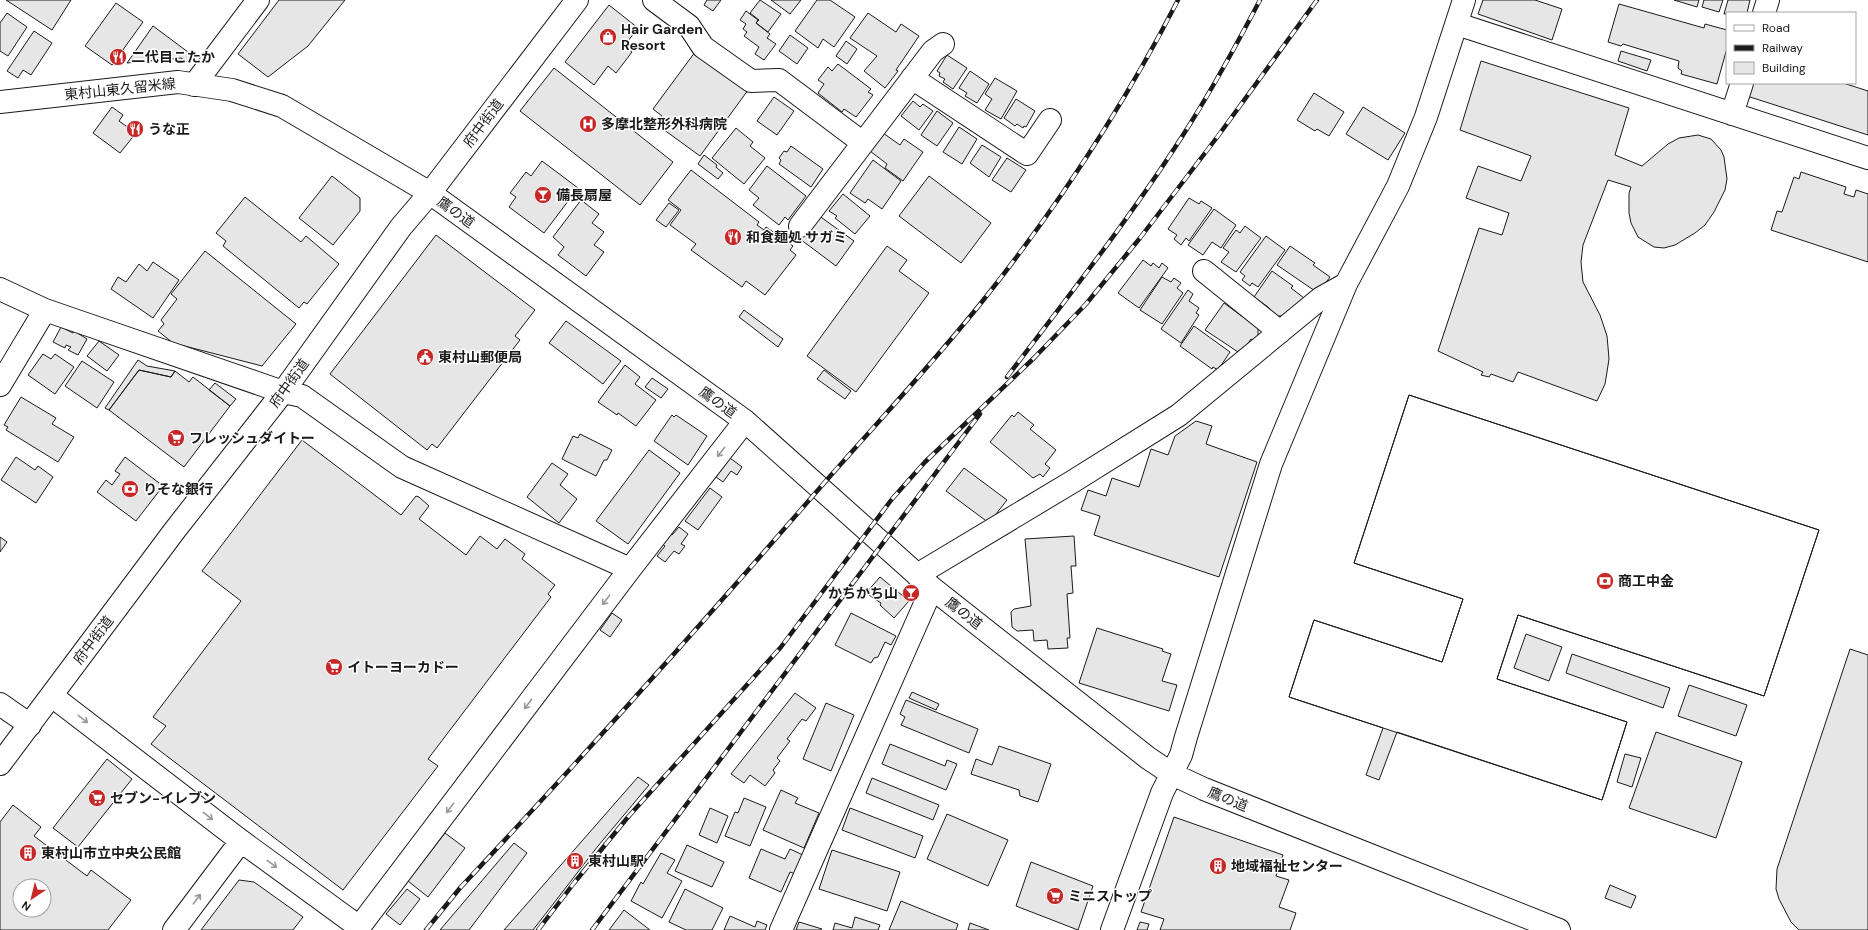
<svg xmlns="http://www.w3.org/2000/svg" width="1868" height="930" font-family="'DM Sans','Noto Sans JP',sans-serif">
<rect width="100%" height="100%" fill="#fff"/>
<path fill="#e6e6e6" stroke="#1a1a1a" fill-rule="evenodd" d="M6,0H71L52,30Z
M279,0H345L308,46L268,77L238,54Z
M707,0H721L713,11L704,5Z
M760,0L781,14L768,32L756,23L759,20L750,13Z
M771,0H801L790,14Z
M817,0H830L855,17L834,47L823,39L818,48L795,31Z
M1483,0H1535L1562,9L1552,40L1478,14Z
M1674,0H1699L1697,7Z
M1704,0H1723L1719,12L1702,7Z
M1728,0H1750L1747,13L1724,14Z
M116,3L143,22L112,65L85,46Z
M1619,4L1704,28L1705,24L1727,30V48L1717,84L1681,74L1682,71L1678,68L1679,61L1623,44L1621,46L1608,42Z
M609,5L638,28L624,46L632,52L616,73L608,66L594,85L565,62Z
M746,11L758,20L756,23L770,34L767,38L776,44L764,60L755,54L759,47L744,36L747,32L743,29L746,24L740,20Z
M7,13L27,27L8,56L0,51V23Z
M868,13L896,32L901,24L919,36L896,70L898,71L885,88L864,71L877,56L850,38Z
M153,26L192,55L187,62L181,58L127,63Z
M34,31L52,43L31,75L23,70L18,78L7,71Z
M790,35L808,48L797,64L779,51Z
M846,41L857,49L847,64L836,56Z
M698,48L751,86L700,156L656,124L662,116L653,109Z
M1621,51L1651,60L1647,71L1618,61Z
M947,55L967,68L953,89L943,82L945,79L939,76L940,73L937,71Z
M1481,61L1629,108L1615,155L1642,166L1668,144L1679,138L1698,135L1711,139L1721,150L1724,157L1727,179L1725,190L1714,212L1705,225L1695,233L1675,245L1664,248L1654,247L1638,237L1631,223L1629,213V193L1631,187L1608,180L1583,245L1581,262L1583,282L1600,315L1607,336L1608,347L1609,359L1607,372L1605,384L1597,401L1518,372L1513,382L1491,374L1489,377L1481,375L1483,372L1438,351L1479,228L1502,235L1509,213L1466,198L1478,166L1521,181L1531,156L1460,130Z
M838,64L871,89L868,92L873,95L856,117L844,109L842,112L818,93L824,84L818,80L828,67L832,71Z
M554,68L673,162L640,205L520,111Z
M970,71L989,84L977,103L965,96L967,93L959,88Z
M995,78L1017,91L1001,119L985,110L992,99L985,94Z
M1751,83H1843L1868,91V135L1747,96Z
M1314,93L1344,112L1329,136L1317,129L1315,131L1297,120Z
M774,97L794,111L777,135L757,121Z
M1016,99L1035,111L1026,127L1024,126L1023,128L1017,124L1015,126L1004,118Z
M913,101L920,107L923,104L933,111L919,130L901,116Z
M112,107L123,115L119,121L136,133L120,153L93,133Z
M1363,107L1405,133L1388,160L1346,134Z
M937,111L953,123L937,146L921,135Z
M959,127L977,139L962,164L943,152Z
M736,128L753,142L750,146L765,158L744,184L712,158Z
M883,133L900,145L904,139L923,152L903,181L885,168L887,164L870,151Z
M982,145L1001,157L989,177L970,163Z
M791,146L823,169L811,187L779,164L781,160L779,158L784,151L787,152Z
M704,155L717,165L716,167L723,173L718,179L698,164Z
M1007,158L1026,170L1011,192L992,180Z
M873,160L901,181L882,209L868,199L865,203L850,193Z
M542,161L578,188L544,233L509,207L516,197L510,193L526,172L531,176Z
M767,166L806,196L788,220L785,217L779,225L753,205L759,198L749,190Z
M691,170L759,222L757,225L764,230L766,227L793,246L790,250L796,255L765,295L746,281L742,287L691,250L696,244L670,225L681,210L668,200Z
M1801,172L1846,187L1844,194L1854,197L1856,190L1868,194V262L1771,230L1777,211L1782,212L1794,177L1799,179Z
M332,176L360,198V211L333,245L299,218Z
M929,176L991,223L961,263L899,216Z
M843,194L870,216L855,234L835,218L837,216L829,211Z
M245,197L301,242L306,236L339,264L307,304L304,302L299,308L223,246L226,241L216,233Z
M1189,198L1199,204L1201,201L1212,208L1189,241L1186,238L1181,245L1174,239L1177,235L1168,229Z
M581,200L599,214L592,223L604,232L594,245L604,252L586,276L558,255L564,247L553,237Z
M669,203L679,210L666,227L656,220Z
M1214,209L1236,225L1221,248L1212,242L1203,255L1188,245Z
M818,215L854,241L836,266L800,239Z
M1245,226L1261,238L1236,272L1221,262L1229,252L1223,248L1236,230L1240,233Z
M436,235L535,310L515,336L520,340L437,448L432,444L427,450L330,374Z
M1266,236L1285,250L1258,287L1252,283L1250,286L1242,280L1245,276L1240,272Z
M887,246L907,260L899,271L929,293L856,392L807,356Z
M1290,246L1315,263L1313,265L1330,277L1318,293L1277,265Z
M205,251L296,324L262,366L173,343L158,331L164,324L161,320L177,299L171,294Z
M1143,260L1151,266L1153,263L1159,268L1162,263L1168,268L1139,308L1118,293Z
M153,262L179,280L153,318L111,289L118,277L126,282L139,264L147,271Z
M1272,271L1293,286L1291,288L1304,298L1287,316H1276L1268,307L1254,297Z
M1162,277L1171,282L1174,278L1181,283L1177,288L1183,293L1162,324L1140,310Z
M1188,290L1193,294L1189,301L1199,308L1196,313L1199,315L1181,343L1161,329Z
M1224,303L1251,323L1252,321L1258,326V335L1254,341L1251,339L1241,354L1205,330Z
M744,310L783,339L778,347L739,317Z
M566,321L621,361L603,384L549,343Z
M1194,326L1230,352L1218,370L1213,367L1212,369L1180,346Z
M61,327L73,333L74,331L87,339L78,355L68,350L71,347L66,345L65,348L53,342Z
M99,341L119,355L107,371L87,356Z
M43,354L51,359L55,354L74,367L55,394L28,375Z
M138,360L147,366L175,371L171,377L139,370L109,410L105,408Z
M82,361L114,382L97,408L65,386Z
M625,365L640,377L635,384L656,400L636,426L618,413L617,415L598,402Z
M139,370L171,377L175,371L189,382L193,377L230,406L184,467L109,410Z
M824,370L851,391L845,399L817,379Z
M652,378L668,389L661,398L645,387Z
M215,383L236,399L230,406L209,390Z
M1409,395L1819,530L1764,696L1518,615L1497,679L1627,722L1602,800L1397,732L1379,780L1366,775L1383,728L1289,697L1314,620L1442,662L1463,599L1354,563Z
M1409,395L1819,530L1764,696L1518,615L1497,679L1627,722L1602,800L1289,697L1314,620L1442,662L1463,599L1354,563Z
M21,397L56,418L52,424L74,437L58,462L6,430L8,427L4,425Z
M1018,412L1034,425L1030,429L1056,450L1045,464L1050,468L1043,477L1040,474L1033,478L990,442L1012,415L1014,417Z
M672,415L674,417L676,415L707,436L688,465L654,441Z
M1196,421L1212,426L1206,444L1257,462L1219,577L1094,535L1100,516L1081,510L1088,490L1106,496L1112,478L1139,487L1151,449L1168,455L1175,436Z
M580,434L612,450L607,460H604L596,476L562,459L573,436L578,438Z
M302,440L401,515L416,496L419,497L429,506L419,519L466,555L480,536L497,549L505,539L525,554L522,559L555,585L548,594L551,597L428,759L438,766L343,890L151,744L166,726L153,717L241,601L202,571Z
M649,450L680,473L628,544L596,521Z
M16,457L35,470L38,466L53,477L36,503L1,480Z
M125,457L163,486L136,521L97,492L106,480L112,485L120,474L115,471Z
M730,458L742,467L737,475L731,471L723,482L716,477Z
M552,463L568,474L560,485L577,499L559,523L527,497Z
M964,468L1007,500L989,523L946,491Z
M710,488L722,497L698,530L685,521Z
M679,527L688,534L681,544L685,546L679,554L674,551L665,562L657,556L665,546L661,543L669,533L672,535Z
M1074,536L1076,566H1071L1073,593L1067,594L1070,638H1067L1068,648L1048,649L1047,640L1034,641L1033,630L1017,631L1012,627L1011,612L1014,609L1031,606L1025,539Z
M0,537L7,542L0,552Z
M880,577L909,601L894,618L880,605L881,603L866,593Z
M612,613L622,620L610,637L600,630Z
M851,613L896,636L891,645L885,642L878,657L874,658L871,663L835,645Z
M1097,628L1163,649L1162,651L1171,654L1162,681L1177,685L1169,711L1079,683Z
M1526,634L1562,647L1549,681L1514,668Z
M1850,649L1868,655V930H1799L1791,922L1779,899L1776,889L1777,869Z
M1572,654L1670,688L1663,708L1566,673Z
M1689,685L1747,705L1736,736L1678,716Z
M912,692L939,704L936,710L909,698Z
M795,693L816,708L806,721L802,719L787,739L790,741L777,758L780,761L773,770L775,773L765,786L750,775L744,783L731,774Z
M906,700L978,729L969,753L901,725L905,717L900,714Z
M826,703L854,715L831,771L803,759Z
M1656,732L1742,762L1716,838L1629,808Z
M890,744L945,766L947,760L957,764L946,790L882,764Z
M999,746L1051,764L1038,802L1020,796L1019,790L971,774L976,759L992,765Z
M1625,754L1641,758L1632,787L1617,782Z
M107,759L132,779L78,847L53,828Z
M638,777L649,785L598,846L533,930H504Z
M872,778L939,805L933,820L866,793Z
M781,790L798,798L795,803L819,813L804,848L763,830Z
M744,798L766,807L750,846L725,836L735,812L738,813Z
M13,805L41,827L34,836L87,876L91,870L131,900L108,930H0V822ZM20,886H44V910H20Z
M710,808L728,816L717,843L699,835Z
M850,808L923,836L915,858L842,830Z
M947,814L1008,840L988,886L927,859Z
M1174,817L1283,855L1276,876L1289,880L1279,907L1296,913L1290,930H1160L1164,919L1141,912Z
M445,833L465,848L428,897L408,881Z
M514,843L527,853L469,930H440Z
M687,845L724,862L712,887L675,871Z
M761,849L785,859L790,849L803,855L795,874L790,872L781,892L749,878Z
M832,850L900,872L887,911L819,889Z
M661,853L675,860L667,873L682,881L662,918L631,901L641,882L643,884Z
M1031,862L1093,886L1078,930L1016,906Z
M239,880L254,882L303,917L293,930H201Z
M1610,885L1636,896L1631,908L1605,898Z
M407,889L420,899L400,925L386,914Z
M685,889L723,908L712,930H686L669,922Z
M901,901L958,924L956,930H889Z
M624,910L650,930H609Z
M730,916L755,927L757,921L767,925L765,930H724Z
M855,917L880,925L878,930H833L835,923L852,928Z
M799,922L822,929L821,930H796Z
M1140,922L1149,924L1147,930H1137Z
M970,923L989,930H968Z"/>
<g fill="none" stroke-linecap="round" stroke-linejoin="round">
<defs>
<path id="minor" d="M654,0L689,26L703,47L751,81L779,80L863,143
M1764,13L1768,0
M1457,24L1868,158
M912,78L1027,154L1050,120
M194,85L258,0
M1732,114L1742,83
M430,193L745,421L932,588L1148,758L1172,774L1204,789L1559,930
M800,226L933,51L943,44
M1204,271L1280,332
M0,289L45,310L283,392L302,396L402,467L630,569
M0,385L45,310
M917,575L1072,482L1179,415L1321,298L1346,284
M52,696L241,841L359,927
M0,704L30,725
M174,930L241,841
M357,930L630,569L745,421
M781,930L932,588
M1112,930L1162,793L1181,755L1186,737L1271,464L1346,284L1398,186L1426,117L1464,0"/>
<path id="major" d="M0,102L178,82L232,90L282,106L430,193
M0,764L175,530L283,392L401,227L430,193L577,0"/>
</defs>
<use href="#minor" stroke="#1a1a1a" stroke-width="24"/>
<use href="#major" stroke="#1a1a1a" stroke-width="24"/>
<use href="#minor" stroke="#fff" stroke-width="22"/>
<use href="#major" stroke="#fff" stroke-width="22"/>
<defs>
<path id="rail" d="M1007,377C1070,294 1135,212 1190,124C1215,84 1238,42 1260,0
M426,930L460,888C582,758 701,625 818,490C872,428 929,368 981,303C1056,209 1123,107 1178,0
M538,930L574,883L628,817L781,647L892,499L925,462L1034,358L1086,304L1140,238L1218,136L1317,0
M592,930L980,414"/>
</defs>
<use href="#rail" stroke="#1a1a1a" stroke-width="4.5"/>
<use href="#rail" stroke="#fff" stroke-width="3" stroke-dasharray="9" stroke-linecap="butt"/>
</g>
<defs><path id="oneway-shaft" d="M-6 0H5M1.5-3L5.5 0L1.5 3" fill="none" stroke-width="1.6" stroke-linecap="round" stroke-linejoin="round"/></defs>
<g stroke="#989898">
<use href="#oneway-shaft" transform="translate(721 452) rotate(128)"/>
<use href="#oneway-shaft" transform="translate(606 600) rotate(127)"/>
<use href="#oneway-shaft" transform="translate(528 704) rotate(127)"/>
<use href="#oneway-shaft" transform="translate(83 719) rotate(38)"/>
<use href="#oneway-shaft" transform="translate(450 808) rotate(127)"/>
<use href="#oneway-shaft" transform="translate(208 816) rotate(38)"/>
<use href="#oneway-shaft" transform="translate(272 864) rotate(36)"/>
<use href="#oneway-shaft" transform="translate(197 899) rotate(-53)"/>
</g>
<defs>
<symbol id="shop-disc" viewBox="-11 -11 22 22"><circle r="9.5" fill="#c62828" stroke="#fff"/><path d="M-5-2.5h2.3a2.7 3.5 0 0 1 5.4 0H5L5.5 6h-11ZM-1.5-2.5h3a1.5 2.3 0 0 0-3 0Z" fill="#fff"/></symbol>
<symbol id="restaurant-disc" viewBox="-11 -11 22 22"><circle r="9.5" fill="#c62828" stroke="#fff"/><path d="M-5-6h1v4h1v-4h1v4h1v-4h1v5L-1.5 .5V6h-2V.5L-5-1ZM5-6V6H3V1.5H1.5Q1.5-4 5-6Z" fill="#fff"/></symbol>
<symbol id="hospital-disc" viewBox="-11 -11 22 22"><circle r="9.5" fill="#c62828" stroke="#fff"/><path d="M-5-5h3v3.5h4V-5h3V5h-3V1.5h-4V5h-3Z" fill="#fff"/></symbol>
<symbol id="bar-disc" viewBox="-11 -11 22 22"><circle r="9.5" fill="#c62828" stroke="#fff"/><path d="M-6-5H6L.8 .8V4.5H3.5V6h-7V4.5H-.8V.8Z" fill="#fff"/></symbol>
<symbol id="civic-disc" viewBox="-11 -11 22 22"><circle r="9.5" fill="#c62828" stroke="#fff"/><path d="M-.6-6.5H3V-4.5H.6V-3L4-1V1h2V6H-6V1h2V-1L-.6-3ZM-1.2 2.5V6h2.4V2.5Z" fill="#fff"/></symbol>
<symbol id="supermarket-disc" viewBox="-11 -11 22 22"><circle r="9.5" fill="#c62828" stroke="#fff"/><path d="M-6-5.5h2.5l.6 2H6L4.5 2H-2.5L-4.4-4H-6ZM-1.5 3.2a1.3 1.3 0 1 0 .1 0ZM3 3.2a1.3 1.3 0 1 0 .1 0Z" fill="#fff"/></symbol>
<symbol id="bank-disc" viewBox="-11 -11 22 22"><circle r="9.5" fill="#c62828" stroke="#fff"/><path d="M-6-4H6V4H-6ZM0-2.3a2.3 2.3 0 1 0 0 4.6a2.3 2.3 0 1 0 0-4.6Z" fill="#fff"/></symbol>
<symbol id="building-disc" viewBox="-11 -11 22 22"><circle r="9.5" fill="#c62828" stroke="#fff"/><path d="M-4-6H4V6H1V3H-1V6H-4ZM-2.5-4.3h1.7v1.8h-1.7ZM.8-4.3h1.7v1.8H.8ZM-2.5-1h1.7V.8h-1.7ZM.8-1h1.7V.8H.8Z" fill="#fff"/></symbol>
</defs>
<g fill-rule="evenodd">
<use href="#shop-disc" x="598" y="27" width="20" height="20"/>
<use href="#restaurant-disc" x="108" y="47" width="20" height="20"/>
<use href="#hospital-disc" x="578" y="114" width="20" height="20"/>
<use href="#restaurant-disc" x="125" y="119" width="20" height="20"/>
<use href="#bar-disc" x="533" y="185" width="20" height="20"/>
<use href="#restaurant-disc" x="723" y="227" width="20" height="20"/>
<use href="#civic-disc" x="415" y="347" width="20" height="20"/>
<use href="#supermarket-disc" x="166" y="428" width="20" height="20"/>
<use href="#bank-disc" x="120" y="479" width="20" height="20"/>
<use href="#bank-disc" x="1595" y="571" width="20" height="20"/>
<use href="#bar-disc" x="901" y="583" width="20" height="20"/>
<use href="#supermarket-disc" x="324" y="657" width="20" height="20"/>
<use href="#supermarket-disc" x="87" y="788" width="20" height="20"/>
<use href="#building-disc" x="18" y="843" width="20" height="20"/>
<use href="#building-disc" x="565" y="851" width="20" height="20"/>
<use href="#building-disc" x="1208" y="856" width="20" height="20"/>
<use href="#supermarket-disc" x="1045" y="886" width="20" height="20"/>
</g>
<g text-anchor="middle" stroke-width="3" stroke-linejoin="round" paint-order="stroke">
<g font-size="14" font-weight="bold" fill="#1a1a1a" stroke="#fff" text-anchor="start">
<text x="621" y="34">Hair Garden<tspan x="621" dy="16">Resort</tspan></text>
<text x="131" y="62">二代目こたか</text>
<text x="601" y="129">多摩北整形外科病院</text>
<text x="148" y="134">うな正</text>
<text x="556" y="200">備長扇屋</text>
<text x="746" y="242">和食麺処 サガミ</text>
<text x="438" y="362">東村山郵便局</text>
<text x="189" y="443">フレッシュダイトー</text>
<text x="143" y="494">りそな銀行</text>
<text x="1618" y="586">商工中金</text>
<text x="898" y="598" text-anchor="end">かちかち山</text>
<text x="347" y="672">イトーヨーカドー</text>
<text x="110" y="803">セブン-イレブン</text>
<text x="41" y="858">東村山市立中央公民館</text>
<text x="588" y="866">東村山駅</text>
<text x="1231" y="871">地域福祉センター</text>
<text x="1068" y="901">ミニストップ</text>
</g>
<g font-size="14" fill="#1a1a1a" stroke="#fff">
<text transform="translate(120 89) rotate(-6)" y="5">東村山東久留米線</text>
<text transform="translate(483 123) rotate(-53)" y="5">府中街道</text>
<text transform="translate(456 212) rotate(36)" y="5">鷹の道</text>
<text transform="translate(289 383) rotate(-54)" y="5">府中街道</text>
<text transform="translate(718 402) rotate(36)" y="5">鷹の道</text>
<text transform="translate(964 613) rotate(38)" y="5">鷹の道</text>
<text transform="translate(93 640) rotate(-53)" y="5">府中街道</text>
<text transform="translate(1228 799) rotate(22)" y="5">鷹の道</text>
</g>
</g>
<rect x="1726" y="12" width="130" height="72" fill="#ffffff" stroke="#a3a3a3"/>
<rect x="1734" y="25" width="20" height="6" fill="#ffffff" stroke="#a3a3a3"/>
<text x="1762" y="32" font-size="12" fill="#1a1a1a">Road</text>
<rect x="1734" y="45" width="20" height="6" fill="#1a1a1a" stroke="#a3a3a3"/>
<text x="1762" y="52" font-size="12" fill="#1a1a1a">Railway</text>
<rect x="1734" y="62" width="20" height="12" fill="#e6e6e6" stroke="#a3a3a3"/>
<text x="1762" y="72" font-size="12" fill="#1a1a1a">Building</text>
<g transform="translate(32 898) rotate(215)"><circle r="19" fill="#ffffff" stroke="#a3a3a3"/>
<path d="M0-3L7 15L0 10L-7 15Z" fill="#c62828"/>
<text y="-6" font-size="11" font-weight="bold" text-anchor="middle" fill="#1a1a1a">N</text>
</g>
</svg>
